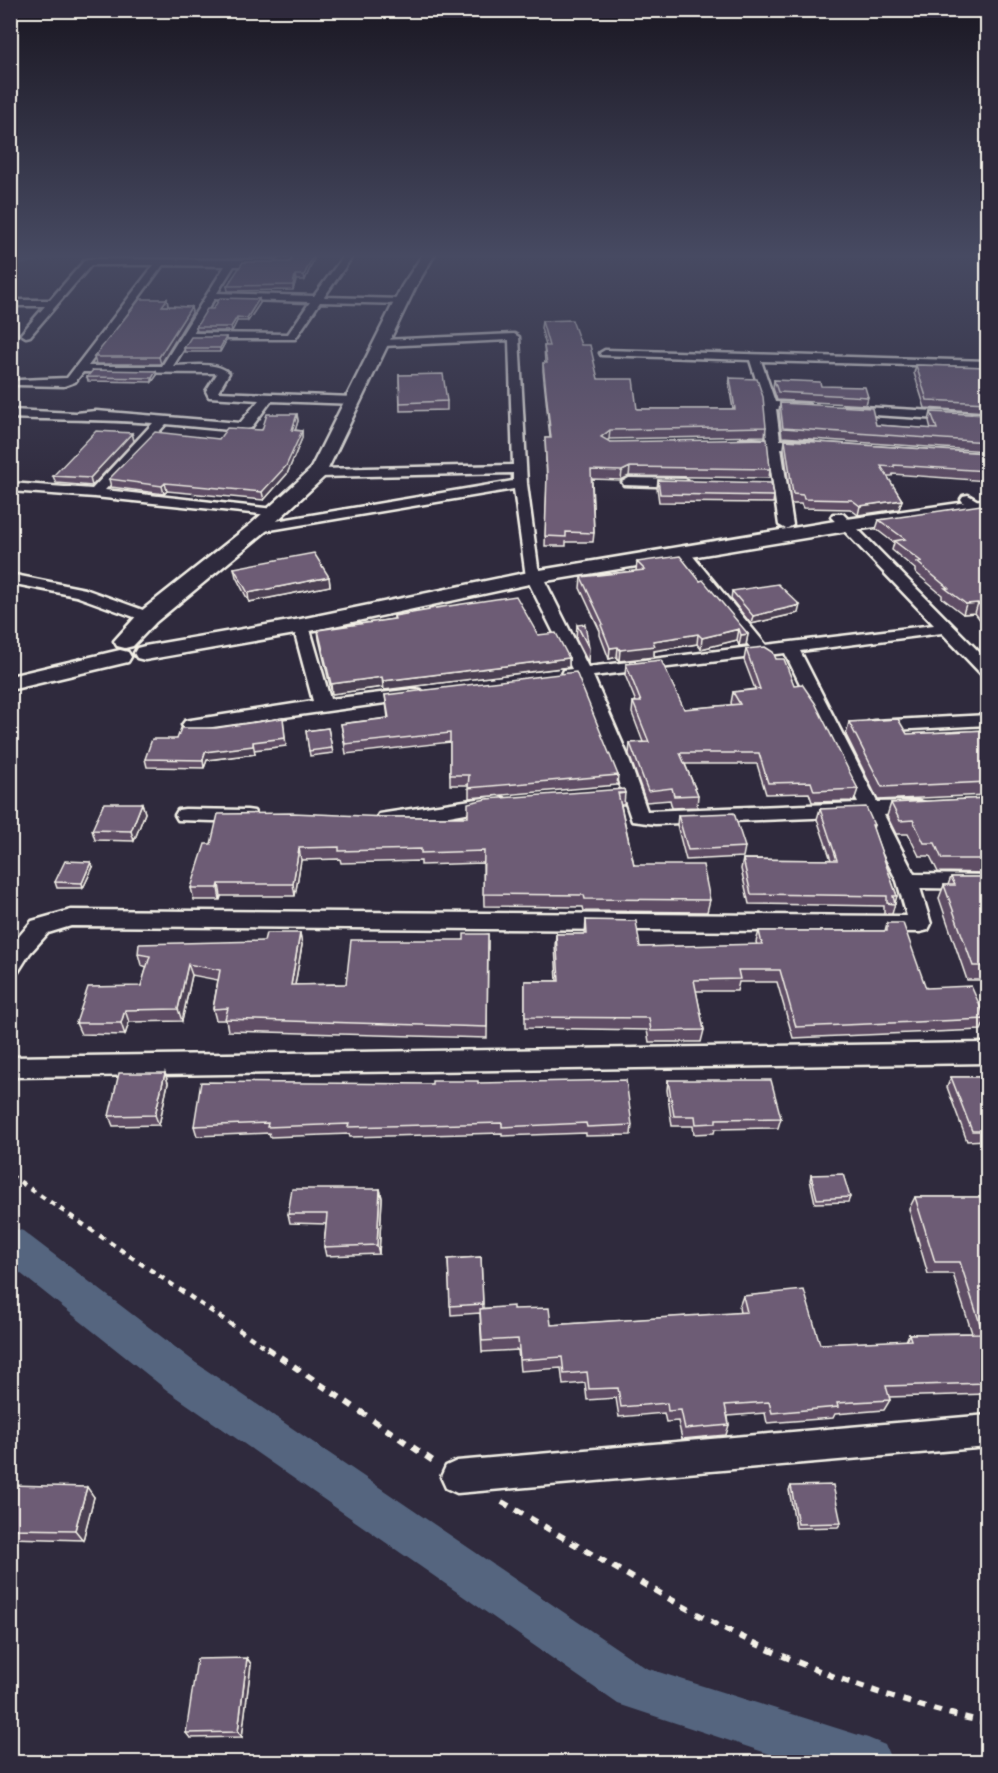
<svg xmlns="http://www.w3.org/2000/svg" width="998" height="1773" font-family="Mali,sans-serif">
<rect width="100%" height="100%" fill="#2f2a3d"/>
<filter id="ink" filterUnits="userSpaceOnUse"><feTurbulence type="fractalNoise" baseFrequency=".0167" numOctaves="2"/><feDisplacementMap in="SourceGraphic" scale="12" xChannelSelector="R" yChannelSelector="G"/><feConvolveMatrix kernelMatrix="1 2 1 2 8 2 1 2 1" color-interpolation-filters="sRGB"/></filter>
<g filter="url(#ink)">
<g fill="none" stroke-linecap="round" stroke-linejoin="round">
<path fill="#54657f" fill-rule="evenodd" d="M10,1227L23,1231L196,1363L646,1668L868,1738L885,1745L892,1762H794L618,1704L168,1391L10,1265Z"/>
<path fill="#54657f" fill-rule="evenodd" d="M18,254H61L58,258L10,267V255Z"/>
<defs>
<path id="street" d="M345,254H354L324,297L402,299L407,302L406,304L320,302L295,339H190L173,366C190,366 216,361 229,373L218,392L353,397L357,398V404L271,401L251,428L240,431L166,424L105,490L274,509L281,513L279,516L95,497L10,491V483L92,489L153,423C105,419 58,420 10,418V410L76,413L96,411L240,423L259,400L209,397L206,391L217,374L215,373L83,372L75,382L64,386L16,385V381L20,380L67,378L154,265H91L30,336L26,337L21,334L45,306H10V300H50L85,260L88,259L272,260L275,261V265L234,266L217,293L314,296ZM163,265L225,266L162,366H88ZM214,299L310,302L288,334L193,333Z
M514,334L519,337L527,484L538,567L588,667L750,647L675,552L682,548L687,549L766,645L934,625L831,517L833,514H843L988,661V676L982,675L942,633L800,651L877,802L918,801L925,803L928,807L925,811L884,815L914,874L988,875V889L920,888L931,924L928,930L920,932L71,926L48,933L30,953L18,972L10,974V947L32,921L71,910L907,916L897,881L864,816L655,824L632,821L609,754L577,678H564L562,674L564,670L572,669L526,577L514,489L258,532L251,528L258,524L513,481V473L318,477L311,473L318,469L513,465L509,340L383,346L378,343L383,340ZM785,653L858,803L647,811L627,754L593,676Z
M605,350L988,361V367L761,361L775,402L808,404L814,408L808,412L776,409L780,440L812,441L818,445L812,449L781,448L793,525L786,529L779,525L768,448L741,447L735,443L741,439L767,440L764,405L750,360L601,355L600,353Z
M845,406L988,414V422L841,413L839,410Z
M629,478L685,479L692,483L685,487L624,485L622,482Z
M968,495L988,507V518L963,502L961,499L963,496Z
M10,574L85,589L154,614L156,617L148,622L76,596L10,583Z
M301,621L309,626L330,699L414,689L420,690L423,694L420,698L414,699L191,730L185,729L182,725L185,721L191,720L313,701L293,626Z
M988,715V725L874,731L868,730L865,726L868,722L874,721Z
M497,796L504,798L507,802L504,806L400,825L379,824L376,819L379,814Z
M185,809L247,810L254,811L257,816L254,821L247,822L178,820L175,815L178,810Z
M988,1043V1063L10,1077V1057Z
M988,1415V1447L457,1493L446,1488L441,1477L446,1466L457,1461Z"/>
<path id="secondary" d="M423,254H435L416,286L324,477L265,532L156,622L133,646L125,648L117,646L114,641L140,612L251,524L310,470L402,286Z
M988,499V511L847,531L534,583L301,633L145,660L137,658L134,653L137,648L145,646L301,619L534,571L847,519Z
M120,650L128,652L131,657L128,662L10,690V676Z"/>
</defs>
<use href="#street" stroke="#f4f1e8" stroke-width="5"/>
<use href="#secondary" stroke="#f4f1e8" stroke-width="5"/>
<path stroke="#f4f1e8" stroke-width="4.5" stroke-dasharray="6 6" stroke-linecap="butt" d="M10,1175L269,1350"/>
<path stroke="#f4f1e8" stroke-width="6" stroke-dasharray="8 8" stroke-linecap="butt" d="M267,1348L436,1463
M502,1502C568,1540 633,1579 699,1615C789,1664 888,1700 988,1723"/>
<use href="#street" fill="#2f2a3d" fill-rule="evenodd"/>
<use href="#secondary" fill="#2f2a3d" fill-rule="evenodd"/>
</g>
<path fill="#5e4e65" stroke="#f4f1e8" stroke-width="1.5" d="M250,254H316L305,280H296L293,290L228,291L227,286L289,262L292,260L288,258H250Z
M167,299L168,306L191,307L192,313L161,364H96L94,357Z
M259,299L260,303L248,321H237L232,331H197L196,327L213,309Z
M542,321L581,345L598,379L637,409H733L729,386L730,378L766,427L765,436L609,439L607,441L610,442L770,469L769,478L629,476L621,480L592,479L594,533L593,542H566V546H545L547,483L545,438H550L543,371V363H545L544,346H546L541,328Z
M226,337V341L220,352H185L184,348Z
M916,365L987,367V412L925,408L914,373Z
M156,371L157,375L152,382L88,381L87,377Z
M399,375L447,401V410L400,411Z
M774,380L868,397L866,405L777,400L773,388Z
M780,403L876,425L931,429L929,421L931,412L987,415V451L782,437L779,411Z
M297,414L298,421L295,430L302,431V438L287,474L264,500L167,491L164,494L111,487L109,479L219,439L262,430Z
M132,433L134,441L92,486L56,483L53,476Z
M785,440L987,453V481L893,474L892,476H887L902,500L899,509L858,515L850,509L803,508L801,504H791L784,448Z
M658,480L774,496L773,503L659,502L657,488Z
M987,509V629L975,613L963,614L942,598V595L915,572V569L892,550L894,543L876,529L879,520Z
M637,562L700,581L748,634L746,645L739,646L737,640L701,649L697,644L654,651V657L619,661L617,657L609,659L600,635V631L580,588L581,577L636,571Z
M234,568L329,577L330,586L249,602L236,577Z
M732,591L798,613L751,624L731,599Z
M429,609L538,635L569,658V667L384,690L383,687L332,694L319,639L318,630L394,619V616L429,610Z
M577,625L589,648L588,662L576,639Z
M746,649L776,659L794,685L858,789L854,801L812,802L809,793L766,794L757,764H685L698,795L697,807L672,808L670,800L646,802L629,754L630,743L643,742L632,713L633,702H636L625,675L626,664L684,709L732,705L731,703L733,692L755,689L744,660Z
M385,695L618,775L617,785L469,798V785H450V742L346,754L341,724L388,718Z
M283,718L286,746L254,750L255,754L207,760L204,768L147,767L145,759L177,739L216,728Z
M849,722L907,734L987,730V795L878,800L846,735Z
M328,728L333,753L310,756L306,731Z
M625,793L624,805H621L634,865L710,900L707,912L584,911L583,907L484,906L483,863L421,865V861L341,863L340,859L301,860L295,896H221L220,900H194L191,888L211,844L387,817H468Z
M987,798V873L938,872L930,856H919L908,834H896L887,816L891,803Z
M142,803L145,813L134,841L95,840L92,830Z
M820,809L874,825L873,829L897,896L892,914H884V906L749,904L741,869L743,859L831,860L817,819Z
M678,815L745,847L743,857L686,860L677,825Z
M93,867L83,888H57L55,882Z
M951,877H987V980H967L939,898L944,885H948Z
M586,920L640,947L757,945L756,942L759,931H885L887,923L926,988L986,1019L981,1030L793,1038L777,982H739L737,991H696L704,1030L701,1042H649L647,1030L525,1028V981H557L555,946L556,934H585Z
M300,933L302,945L295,985L346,984L464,940L488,934L487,1038L228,1031L226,1020H216L213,1009L218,980L192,975L182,1021L129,1022L125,1035L81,1034L76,1023L141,986L147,967L141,965L138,954L264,941Z
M165,1073L168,1083L159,1125L113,1126L109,1116Z
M951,1077H987V1140L967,1141L947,1087Z
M668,1080L781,1118L778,1128L715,1129L714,1133L694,1134L693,1126H672L667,1090Z
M478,1083L632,1125L631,1135L586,1136V1133L502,1136V1133L350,1137L349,1134L270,1137L269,1133L197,1136L194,1126L432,1084Z
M811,1175L850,1197L848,1202L815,1203L810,1180Z
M380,1189L382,1198L379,1254L326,1256L324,1247L326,1224L290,1223L288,1214Z
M915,1197H987V1394L889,1397L890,1400L884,1410L835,1414L833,1418L767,1423L765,1413L728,1416L729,1425L726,1435L682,1439L678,1421L666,1422L664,1413L619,1417L616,1398L587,1400L585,1383L563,1385L561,1368L520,1371L518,1350L482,1352L480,1313L451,1315L448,1259L481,1257L483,1308L513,1309L551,1325L740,1313L739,1307L743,1296L820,1344L906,1341L909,1334L972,1333L953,1274H928L909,1209Z
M10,1485L94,1497L83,1540L10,1538Z
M791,1486L841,1523L838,1527L796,1528L789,1490Z
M247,1658L251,1664L242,1737L190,1738L186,1733Z"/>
<path fill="#4c4052" stroke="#f4f1e8" stroke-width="1.5" d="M314,254H316L305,280L304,275Z
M295,275L296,280L293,290V285Z
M167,299L168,306H162Z
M259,299L260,303L248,321L247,318Z
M191,307L192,313L161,364L159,357Z
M237,317V321L232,331L231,327Z
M226,337V341L220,352V348Z
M156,371L157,375L152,382V378Z
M297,414L298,421L293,438L292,430Z
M610,430L609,439L601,446V437Z
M302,431V438L287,474L264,500L262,492Z
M132,433L134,441L92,486L90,478Z
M630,467L629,476L621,480L622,471Z
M165,483L167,491L164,494L162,486Z
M902,500L899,509L858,515L860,506Z
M329,577L330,586L249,602L248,593Z
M978,603L975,613L963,614L966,604Z
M800,605L798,613L751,624L753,616Z
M739,629L737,640L701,649L702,638Z
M698,634L697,644L654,651V657L619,661L620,650L653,641Z
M748,634L746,645L739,646L741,635Z
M618,647L617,657L609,659L610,648Z
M569,658V667L384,690L383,681Z
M382,677L383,687L332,694L331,684Z
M253,742L255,754L207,760L204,768L203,760L205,752Z
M142,803L145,813L134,841L131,831Z
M299,848L301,860L295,896L293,884Z
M91,862L93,867L83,888L82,883Z
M219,884L221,896L220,900L218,888Z
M300,933L302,945L293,996L291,985Z
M188,964L192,975L182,1021L178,1009Z
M125,1010L129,1022L125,1035L121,1023Z
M165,1073L168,1083L159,1125L155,1115Z
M380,1189L382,1198L379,1254L377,1245Z
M87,1487L94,1497L83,1540L75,1530Z
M247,1658L251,1664L242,1737L238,1732Z"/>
<path fill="#6d5b75" stroke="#f4f1e8" stroke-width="1.5" d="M288,254H314L304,275H295L293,285L227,286L243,262H289L292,260L291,255Z
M220,298L259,299L247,318L237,317L231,327H196L207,309H213Z
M140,299H167L162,306L191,307L159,357H94Z
M572,320L581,345H590L598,379H633L637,409H735L730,378L757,379L763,397L766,427L610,430L601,437L610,442L767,439L770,469L630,467L622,471L591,470L594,533L566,532V537L545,536L547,474L545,438H551L543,363H547L544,346H549L542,321Z
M191,337H226L220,348H184Z
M916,365L987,367V403L927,400Z
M93,370L156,371L152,378L87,377Z
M443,374L447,401L400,403L399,375Z
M774,380L820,382L821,386L865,387L868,397L778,392Z
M780,403L872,408L876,425L937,429L931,412L987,415V442L783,428Z
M267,414H297L292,430L302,431L286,466L262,492L165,483L162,486L109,479L155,432L219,439L227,428L262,430Z
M96,431L132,433L90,478L53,476Z
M785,440L987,453V471L894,465V467L881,466L902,500L860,506L852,500L804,499L803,495L793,494Z
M658,480L771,483L774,496L660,494Z
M981,505L987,509V614L978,603L966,604L945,588H948L917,562H922L894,541L905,539L879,520Z
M314,553L329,577L248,593L234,568Z
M680,556L700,581L703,580L748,634L741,635L739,629L702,638L698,634L653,641L655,646L620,650L618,647L610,648L601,625L603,624L581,577L645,570L637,562Z
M778,584L800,605L753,616L732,591Z
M516,596L538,635L556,633L569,658L383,681L382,677L331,684L318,630L395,619L394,616L429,610V609Z
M585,624L589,648L577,625Z
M765,647L773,652L776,659H784L794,685L802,684L815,703L858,789L814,791L811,782L768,783L759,753H680L698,795L674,796L672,788L648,791L630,743L649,742L633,702H641L626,664L661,660L684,709L740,704L733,692L760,689L746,649Z
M576,672L618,775L468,788L469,775H450V733L345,744L341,724L389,718L385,695Z
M283,718L285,738L253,742V746L205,752L203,760L145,759L152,739H177L181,728H216Z
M898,719L907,734L987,730V782L882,787L849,722Z
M328,728L332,748L309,751L306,731Z
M624,789L625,793H618L634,865H703L710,900L585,899L584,895L483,894L484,851L421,853V849L339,851V847L299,848L293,884H219L218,888H191L205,844H211L218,814L293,813L387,817H468V803L486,799Z
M987,798V859H942L935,843H924L913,820L900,821L891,803Z
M104,803H142L131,831L92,830Z
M866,807L874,825H872L897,896H893L895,904L887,903V896L751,894L743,859L837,860L820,809Z
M734,813L745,847L688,850L678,815Z
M65,861L91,862L82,883L55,882Z
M951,877H987V966H973L944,885H955Z
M586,920L636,921L640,947L762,944L759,931H887V923H903L926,988L971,986L986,1019L796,1027L780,970H738L740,979L694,980L704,1030L651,1031L649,1018L525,1017V981H559L556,934H587Z
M266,933H300L291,985L346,984L351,940H464V934H488L487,1027L225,1019L228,1008L213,1009L220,970L188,964L178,1009L125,1010L121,1023H76L88,987L141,986L150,956L138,954L139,944L264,941Z
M119,1073H165L155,1115L109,1116Z
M951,1077H987V1131H972Z
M626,1080L632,1125L587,1127L586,1123L502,1127V1123L348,1127L349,1124L267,1127L268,1123L194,1126L201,1082L432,1084V1081H478V1083Z
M668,1080H771L781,1118L716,1119V1123L696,1124L695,1116H674Z
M843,1174L850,1197L817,1199L811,1175Z
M292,1189H380L377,1245L324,1247L327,1214H288Z
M915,1197H987V1383L886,1386L890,1400L837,1403L838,1407L772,1413L769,1402L725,1405L729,1425L685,1429L681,1410L668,1411L667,1403L621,1407L618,1388L589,1389L587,1372L564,1374L562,1357L520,1360L518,1339L482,1341L480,1309L513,1306V1309L549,1308L551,1325L747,1312L743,1296L804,1290L820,1344L911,1340L909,1334L983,1333L960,1262H935Z
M481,1257L483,1304L450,1306L448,1259Z
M10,1485L87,1487L75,1530L10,1529Z
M833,1485L841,1523L798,1524L791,1486Z
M247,1658L238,1732L186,1733L197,1659Z"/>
</g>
<linearGradient id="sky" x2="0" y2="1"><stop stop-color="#1a1722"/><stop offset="0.51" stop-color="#474a62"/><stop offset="1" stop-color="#474a62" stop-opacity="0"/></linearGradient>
<rect width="998" height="502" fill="url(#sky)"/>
<rect width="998" height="1773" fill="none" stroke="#2f2a3d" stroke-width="36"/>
<rect x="18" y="18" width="962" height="1737" fill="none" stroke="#f4f1e8" stroke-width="2" filter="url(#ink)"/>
</svg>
